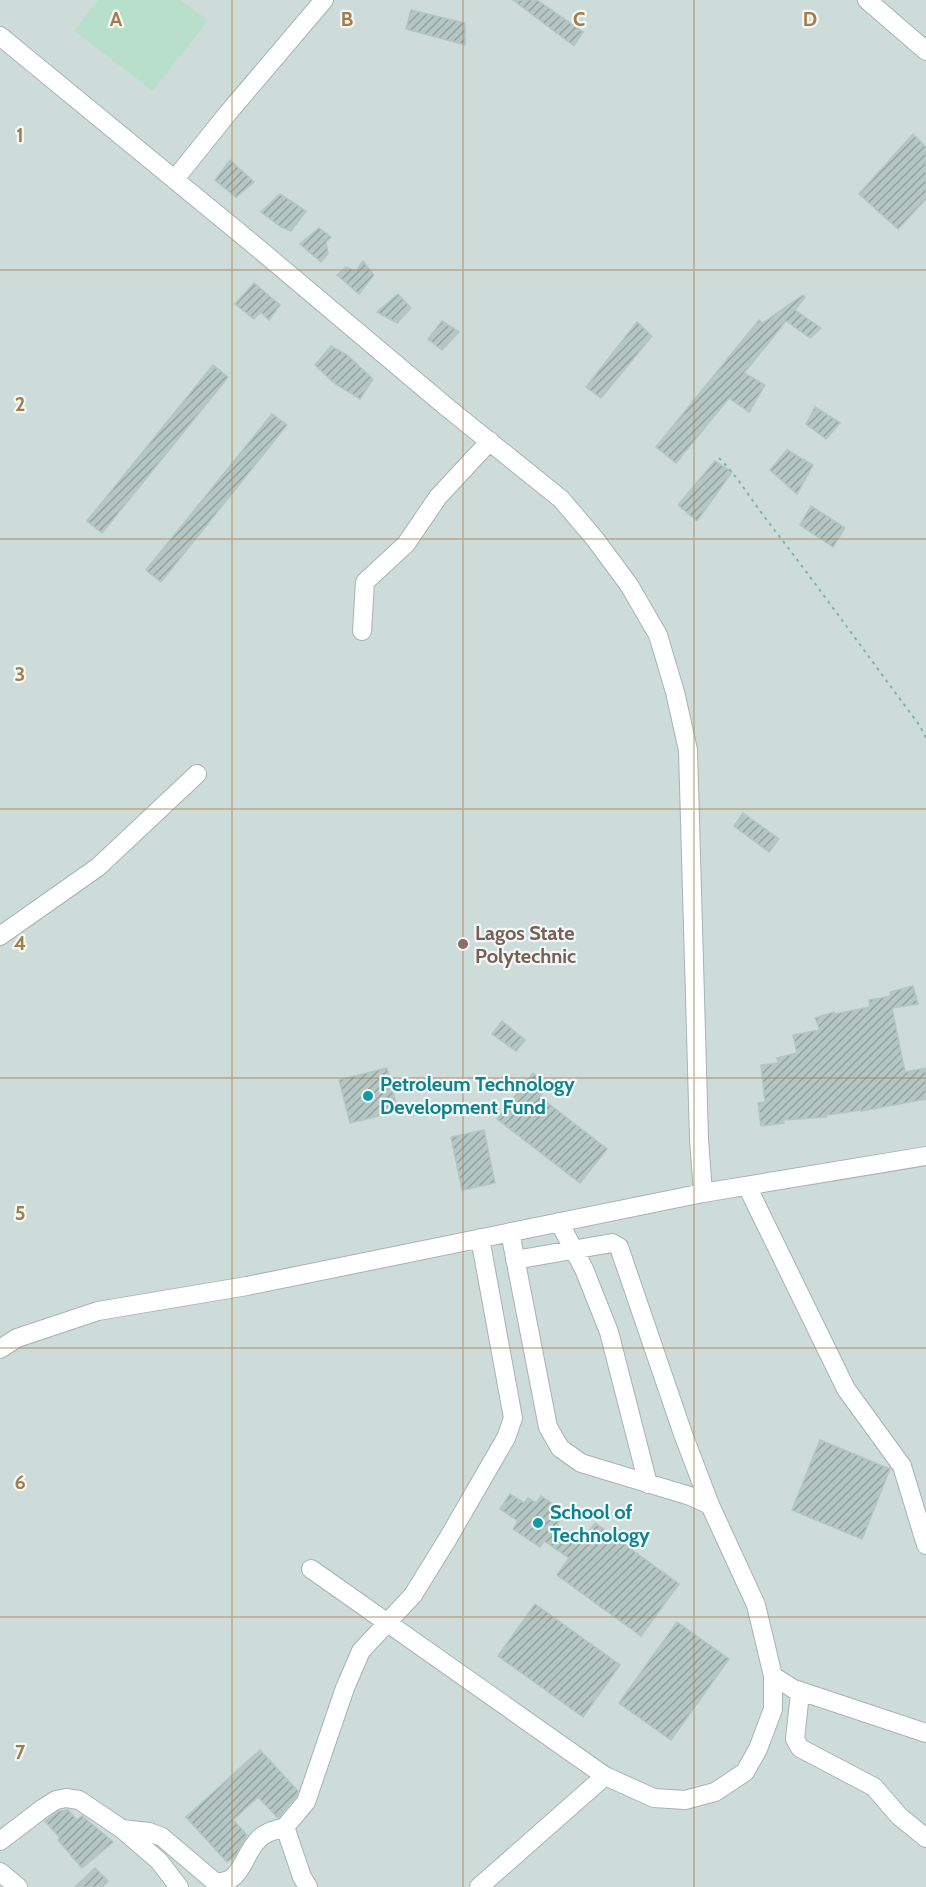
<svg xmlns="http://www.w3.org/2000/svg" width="926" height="1887" font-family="Cabin,sans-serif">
<defs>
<pattern id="building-hatch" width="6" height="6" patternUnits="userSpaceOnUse" patternTransform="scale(1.5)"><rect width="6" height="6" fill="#b5c7c4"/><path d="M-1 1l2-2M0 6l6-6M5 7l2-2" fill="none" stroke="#93a3a0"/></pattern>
</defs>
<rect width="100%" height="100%" fill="#e0ecea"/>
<path fill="#cedcd9" d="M0,0H926V1887H0Z"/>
<path fill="#b8dfcc" d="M98,0H180L208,20L153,91L74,31Z"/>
<path fill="url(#building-hatch)" stroke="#b2c6c3" stroke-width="1.5" d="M513,0H537L583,32L574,46Z
M411,10L465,23V45L406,29Z
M913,134L926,147V199L898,229L859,194Z
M230,160L254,182L236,197L215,180Z
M280,194L306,211L291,231L281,227L261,212Z
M319,228L331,237L326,242L328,254L321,262L300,244Z
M363,261L374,275L359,294L337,275L346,267L356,271Z
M254,283L280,305L269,320L261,312L254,319L235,304Z
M398,294L411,308L397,323L377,312Z
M803,295L805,297L795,310L821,328L810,338L786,321L744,373L765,385L749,412L729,398L676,463L656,447L759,320L763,323Z
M442,321L459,332L442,350L428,339Z
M637,322L652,336L601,398L586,387Z
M331,346L347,355L373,379L360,399L334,383L315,365Z
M213,365L228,377L102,533L87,521Z
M815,407L840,423L826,439L806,424Z
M272,414L287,425L161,582L146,570Z
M787,450L813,465L797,494L770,470Z
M715,461L732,472L697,521L678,505Z
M811,506L845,528L833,547L800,525Z
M743,813L779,839L769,852L734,826Z
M913,986L918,1004L892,1008L905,1072L926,1068V1099L861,1111V1110L826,1115V1117L783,1120L784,1123L761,1126L758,1103L765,1102L761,1065L778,1063L777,1058L797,1053L793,1035L820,1030L815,1018L834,1012L835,1014L870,1007L869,1000L891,996L890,992Z
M502,1021L525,1040L516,1051L492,1034Z
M387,1068L398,1111L350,1123L339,1080Z
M533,1073L549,1086L540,1097L607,1149L580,1183L497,1119Z
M484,1130L495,1183L462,1190L451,1137Z
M820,1440L890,1469L862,1539L792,1510Z
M510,1494L524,1503L528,1498L536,1503L541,1496L559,1508L554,1516L560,1520L557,1525L582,1541L595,1523L679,1584L641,1636L557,1575L569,1558L544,1541L540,1547L513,1529L518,1521L500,1509Z
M535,1604L620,1665L583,1717L498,1656Z
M677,1622L729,1659L671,1740L619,1703Z
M260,1750L298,1791L296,1796L278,1818L258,1797L233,1820L247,1835L235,1856L227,1862L186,1817Z
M68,1810L77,1820L82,1816L113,1842L82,1868L58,1840L60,1838L45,1821L60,1811Z
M95,1868L108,1881L102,1887H75Z"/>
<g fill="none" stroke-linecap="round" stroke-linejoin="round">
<defs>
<path id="minor" d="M867,0L926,51
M0,36L253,244L449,409L561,499L595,539L629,585L658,635L675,692L688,750L699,1139L703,1193
M175,179L228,113L324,0
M362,631L365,582L406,544L438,497L490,441
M0,936L98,867L197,774
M747,1186L846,1389L902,1466L926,1545
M559,1222L584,1269L609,1332L648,1484
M515,1260L612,1243L619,1247L683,1434L710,1505
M0,1349L17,1338L98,1311L247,1286L703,1193L926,1156
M311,1569L605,1776L654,1798L685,1800L715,1792L745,1772L758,1749L773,1709V1676L756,1605L710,1505L690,1496L581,1463L560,1448L548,1427L510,1232
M773,1676L800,1693L795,1739L800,1748L874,1787L899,1816L926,1838
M797,1690L926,1733
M122,1829L149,1832L162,1837L215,1882C243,1884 242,1855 259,1839C265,1832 276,1830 285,1827
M0,1841L42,1809L56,1800L66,1798L79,1800L122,1829L159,1861L179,1887
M0,1872L18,1887
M308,1887L302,1877L285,1827L306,1802L345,1688L361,1651L413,1595L447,1540L506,1438L513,1418L480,1238
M479,1887L605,1776"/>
</defs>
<use href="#minor" stroke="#a3b4b3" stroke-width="20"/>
<path stroke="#7fb2af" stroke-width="2" stroke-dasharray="3 4.5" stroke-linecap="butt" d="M719,458C739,478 752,501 769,523C821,590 870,659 920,726L926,738"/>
<use href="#minor" stroke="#fff" stroke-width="18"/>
</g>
<path fill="none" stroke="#a37c48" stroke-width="1.5" stroke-opacity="0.55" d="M232,0V1887M463,0V1887M694,0V1887M0,270H926M0,539H926M0,809H926M0,1078H926M0,1348H926M0,1617H926"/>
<circle fill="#8d6e63" stroke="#f1f8f7" stroke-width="2" cx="463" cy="944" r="6"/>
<g fill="#0f9aa8" stroke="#f1f8f7" stroke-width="2">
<circle cx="368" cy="1096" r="6"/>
<circle cx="538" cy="1523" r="6"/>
</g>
<g text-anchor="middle" stroke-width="4.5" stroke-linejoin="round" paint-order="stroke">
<g font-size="20" font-weight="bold" fill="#785e54" stroke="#f1f8f7" text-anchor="start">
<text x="475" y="940">Lagos State<tspan x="475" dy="23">Polytechnic</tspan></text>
</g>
<g font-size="20" font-weight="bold" fill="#0d838f" stroke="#f1f8f7" text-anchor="start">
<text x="380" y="1091">Petroleum Technology<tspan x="380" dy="23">Development Fund</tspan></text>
<text x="550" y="1519">School of<tspan x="550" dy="23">Technology</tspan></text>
</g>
</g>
<g font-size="20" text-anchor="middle" font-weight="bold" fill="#a37c48" stroke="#f1f8f7" stroke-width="4.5" stroke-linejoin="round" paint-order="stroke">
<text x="116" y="26">A</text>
<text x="347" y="26">B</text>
<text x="579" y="26">C</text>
<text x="810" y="26">D</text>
<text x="20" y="142">1</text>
<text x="20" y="411">2</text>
<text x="20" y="681">3</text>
<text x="20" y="950">4</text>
<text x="20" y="1220">5</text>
<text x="20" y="1489">6</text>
<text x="20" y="1759">7</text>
</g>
</svg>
